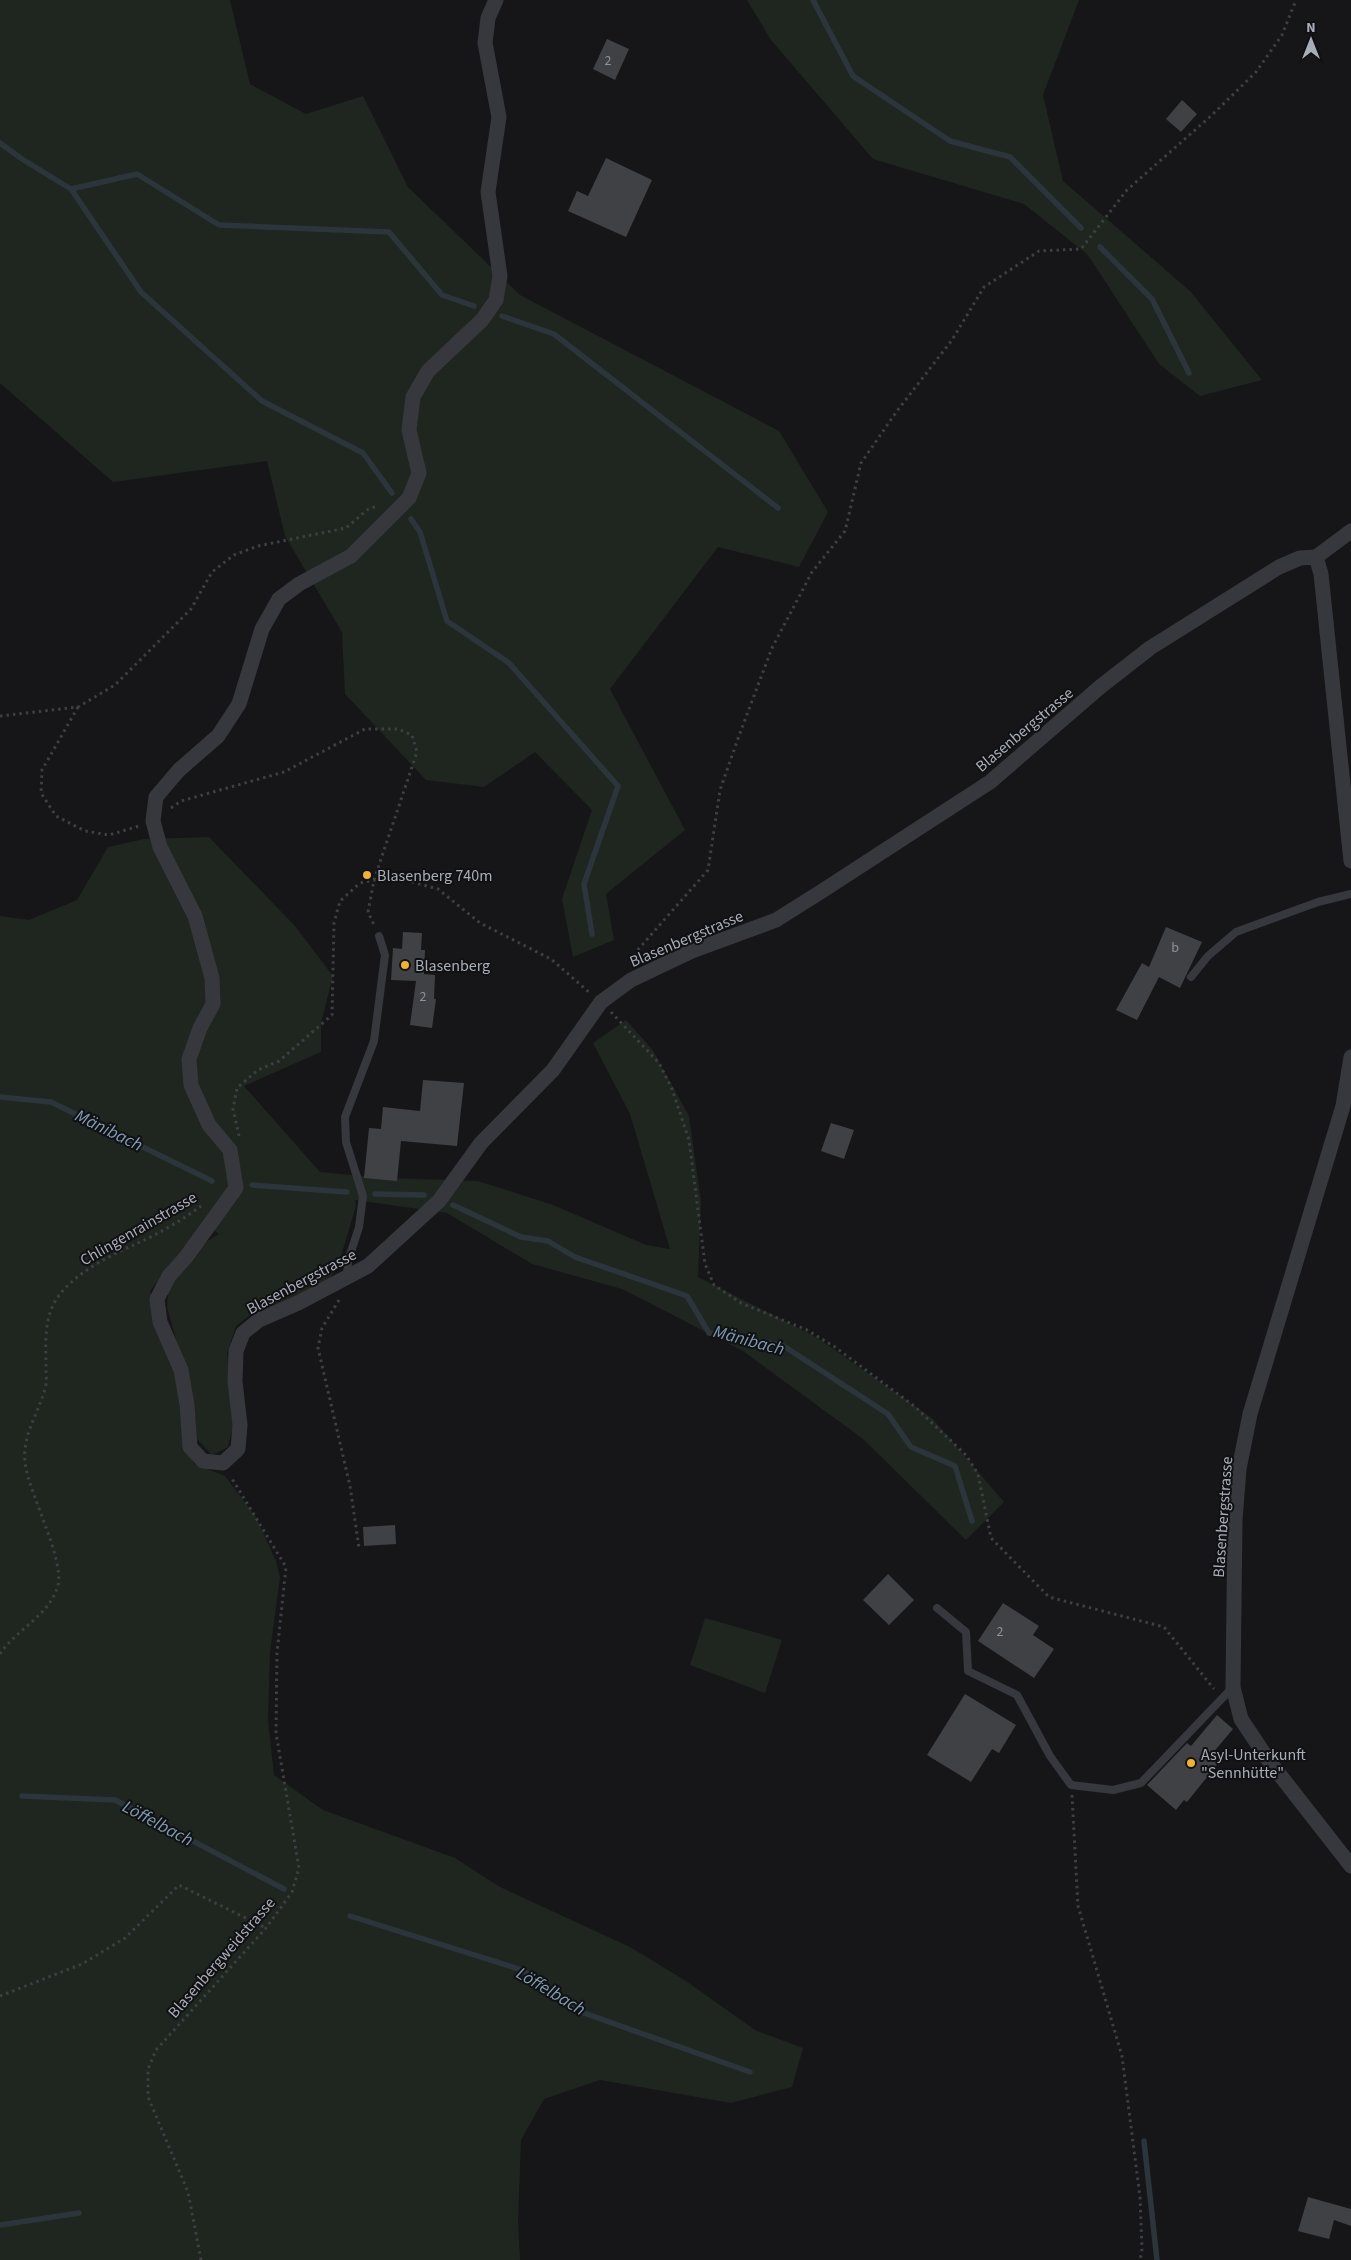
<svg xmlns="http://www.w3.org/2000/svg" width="1351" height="2260" font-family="'Source Sans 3',sans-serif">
<rect width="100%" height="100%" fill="#161618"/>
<path fill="#1e261f" d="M0,0H230L250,84L306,114L363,96L408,187L520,295L779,431L828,512L799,567L718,547L610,689L685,830L606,894L614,940L573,957L562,899L592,810L535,752L484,787L426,780L345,694L342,632L285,536L267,461L113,482L0,383Z
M747,0H1079L1043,95L1063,181L1190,291L1262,380L1200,396L1159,364L1088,255L1024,204L873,159L771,40Z
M209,837L295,926L333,976L321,1023V1052L244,1086L320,1172L384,1178L478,1181L553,1205L646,1245L670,1249L630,1114L593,1043L626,1020L652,1049L689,1116L701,1202L698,1277L816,1337L932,1418L1004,1502L966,1540L863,1439L743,1351L622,1289L532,1264L447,1213L355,1200L356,1206L337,1269L324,1285L250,1315L236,1326L227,1353L234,1422L228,1447L212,1455L197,1439L194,1405L167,1307L169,1284L206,1242L219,1234L204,1223L150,1291L176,1377L183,1438L194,1464L225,1476L256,1517L276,1561L280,1577L270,1652L268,1720L274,1775L323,1810L455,1858L500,1887L630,1947L686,1981L755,2030L803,2048L792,2087L731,2103L600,2080L544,2099L521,2140L518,2221L520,2260H0V916L29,920L77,900L108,847L144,839Z
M705,1618L782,1640L765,1693L690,1665Z"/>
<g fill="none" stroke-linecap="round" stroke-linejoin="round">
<path stroke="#2c353c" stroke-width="5.5" d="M813,0L853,76L950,141L1010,157L1081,228
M0,143L22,159L71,189L141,292L262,401L363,453L392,493
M71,189L137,174L219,225L389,232L442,295L474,306
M1100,247L1152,299L1189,373
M502,316L554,334L778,508
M411,519L420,532L447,621L509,663L618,786L584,884L592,934
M0,1097L51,1102L212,1181
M252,1185L347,1192
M375,1194L424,1195
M453,1205L521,1237L548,1241L575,1257L687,1296L709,1333L782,1345L888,1414L911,1447L955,1466L972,1521
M22,1796L115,1800L284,1889
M350,1916L522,1970L584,2013L750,2072
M1144,2141L1157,2260
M0,2225L79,2213"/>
</g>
<path fill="#404145" d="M607,39L629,49L615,80L593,69Z
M1182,100L1197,114L1181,132L1166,119Z
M606,158L652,180L626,237L568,211L577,191L588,196Z
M1166,927L1202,942L1180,988L1159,977L1137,1020L1116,1010L1142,963L1149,967Z
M403,932L422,933L421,950H425L424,974L435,975L434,999H436L432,1028L410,1025L416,981L391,980L393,948L402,949Z
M423,1080L464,1083L457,1146L401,1141L397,1181L364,1178L369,1128L381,1129L383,1107L420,1111Z
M831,1123L854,1130L844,1159L821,1151Z
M395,1525L396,1544L364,1546L363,1527Z
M888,1574L914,1600L889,1625L863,1600Z
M1003,1603L1039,1626L1033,1635L1054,1649L1034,1678L978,1641Z
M965,1694L1016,1725L999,1753L992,1749L971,1782L927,1755Z
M1217,1715L1233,1729L1212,1754L1220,1761L1187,1802L1184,1800L1176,1810L1147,1785L1187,1743L1191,1746Z
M1308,2197L1351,2209V2226L1334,2220L1329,2239L1298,2231Z"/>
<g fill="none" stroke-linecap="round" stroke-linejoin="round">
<path stroke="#3d3f44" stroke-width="3" stroke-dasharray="2.5 4" stroke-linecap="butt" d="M78,707L42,770L41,793L56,816L85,831L109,835L139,826
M0,716L78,707L115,685L191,609L212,572L234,555L258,546L346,528L367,510L376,506
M171,808L181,801L284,772L365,729H398L412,735L417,752L374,880L368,912L374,925
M634,962L636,952L708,870L720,790L740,733L772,648L812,572L845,531L861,463L897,411L952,340L984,287L1039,251L1081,249L1127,190L1212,115L1256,72L1282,35L1296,0
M611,1012L659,1063L672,1089L689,1140L705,1264L714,1285L741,1303L807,1330L835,1347L914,1406L966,1455L978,1474L991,1538L1049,1597L1164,1627L1214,1689
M239,1136L233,1109L237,1088L258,1070L279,1061L332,1015L334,923L340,901L360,883L374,880L401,879L438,889L480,923L551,959L590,993
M339,1300L322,1328L318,1348L350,1486L359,1548
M0,1654C16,1629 50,1616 58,1585C64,1560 31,1496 26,1468C20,1438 37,1417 45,1389C47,1383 46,1376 46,1370C46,1345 43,1317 58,1297C76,1272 109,1256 136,1244C158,1234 181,1221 201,1206
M1072,1795L1078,1906L1122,2056L1140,2197L1142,2249L1140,2260
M0,1996L82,1964L125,1938L179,1885L266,1928
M201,2260L188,2192L148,2097V2069L156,2050L266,1928L292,1892L299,1868L276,1733L277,1653L286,1567L231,1477"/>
<path stroke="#37383d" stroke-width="8" d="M1191,977L1208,956L1236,932L1318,902L1351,894
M347,1277L348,1261L359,1227L363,1196L346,1142L345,1117L374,1041L385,955L379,936
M937,1608L966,1632L968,1671L1017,1695L1050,1756L1071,1785L1113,1790L1141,1783L1233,1687"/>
<path stroke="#37383d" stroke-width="15" d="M496,0L488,18L485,43L499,117L488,192L500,276L496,300L482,320L428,371L413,397L409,430L419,473L409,498L351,556L299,584L279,599L262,629L239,704L218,736L179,770L156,797L153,821L160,847L195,916L212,978L213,1004L200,1028L189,1059L191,1085L209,1125L230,1150L236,1188L186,1257L169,1276L157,1299L160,1322L181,1370L187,1405L190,1447L203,1461L223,1463L238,1449L240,1425L235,1381L236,1351L243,1333L259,1320L298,1303L368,1266L439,1201L481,1143L553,1070L601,1002L631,980L692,951L776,920L819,893L990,782L1100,687L1150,648L1279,567L1300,558L1316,557L1351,531
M1316,557L1321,574L1351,861
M1351,1057L1343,1106L1250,1414L1239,1469L1235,1520L1233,1687L1241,1719L1269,1761L1351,1866"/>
</g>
<g fill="#f2b134" stroke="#111113" stroke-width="2">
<circle cx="367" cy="875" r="5"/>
<circle cx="405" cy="965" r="5"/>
<circle cx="1191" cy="1763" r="5"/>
</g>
<g text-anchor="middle" stroke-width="4" stroke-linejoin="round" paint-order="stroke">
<g font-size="14" fill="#8e929b">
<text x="608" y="65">2</text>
<text x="1175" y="952">b</text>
<text x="423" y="1001">2</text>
<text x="1000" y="1636">2</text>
</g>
<g font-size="16" fill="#a8adb8" stroke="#111113">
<text transform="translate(1024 729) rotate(-40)" y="6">Blasenbergstrasse</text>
<text transform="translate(686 938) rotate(-23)" y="6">Blasenbergstrasse</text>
<text transform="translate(138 1228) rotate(-30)" y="6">Chlingenrainstrasse</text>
<text transform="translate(301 1281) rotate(-28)" y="6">Blasenbergstrasse</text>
<text transform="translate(1222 1517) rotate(-86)" y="6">Blasenbergstrasse</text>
<text transform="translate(221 1957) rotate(-49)" y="6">Blasenbergweidstrasse</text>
</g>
<g font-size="16" fill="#a8adb8" stroke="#111113" text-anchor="start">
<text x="377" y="881">Blasenberg 740m</text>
<text x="415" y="971">Blasenberg</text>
<text x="1201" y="1760">Asyl-Unterkunft<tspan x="1201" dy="18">"Sennhütte"</tspan></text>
</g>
<g font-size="18" font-style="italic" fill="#7f9bb3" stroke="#111113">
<text transform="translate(109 1130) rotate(26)" y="6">Mänibach</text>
<text transform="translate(749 1340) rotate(15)" y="6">Mänibach</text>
<text transform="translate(158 1823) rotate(28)" y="6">Löffelbach</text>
<text transform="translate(551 1991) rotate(31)" y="6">Löffelbach</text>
</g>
</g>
<g transform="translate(1311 40)" stroke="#111113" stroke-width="4" paint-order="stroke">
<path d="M0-4L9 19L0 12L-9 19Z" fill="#a8adb8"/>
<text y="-8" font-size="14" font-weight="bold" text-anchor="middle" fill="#a8adb8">N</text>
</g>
</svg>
